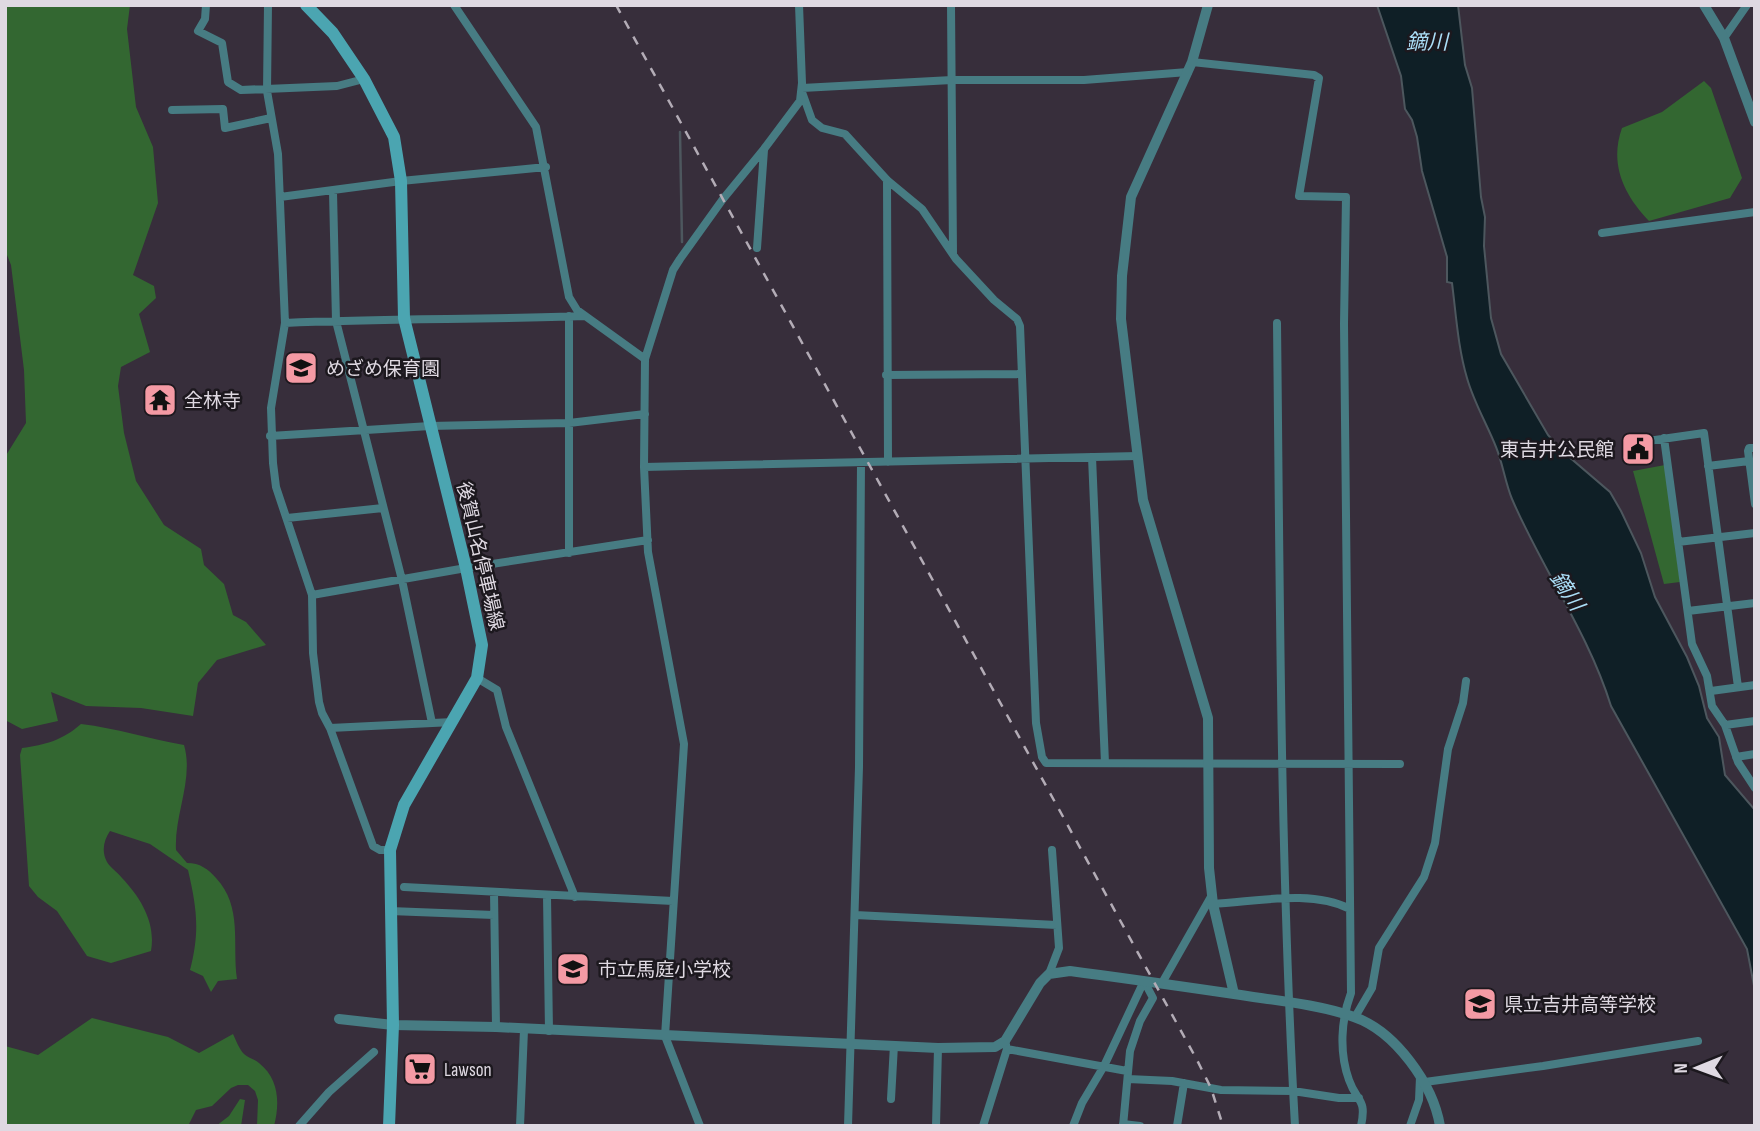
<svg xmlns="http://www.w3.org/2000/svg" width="1760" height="1131" font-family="'Sofia Sans Condensed','Noto Sans JP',sans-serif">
<rect width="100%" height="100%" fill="#372e3b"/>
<path fill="#336731" d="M5,5H130L127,29L136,107L153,147L158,203L133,275L154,286L156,298L139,314L150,352L121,367L118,386L124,433L136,481L164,525L201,549L204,565L224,584L233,615L246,622L266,645L217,660L198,683L193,716L141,708L86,706L51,692L58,721L22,729L5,720V457L26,423L24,370L11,265L5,250Z
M1704,81L1711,88L1742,178L1730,198L1649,221C1624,195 1609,164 1622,128L1662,112Z
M1665,465L1680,582L1664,584L1633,471Z
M81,724C116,728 149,739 184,745C194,779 174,815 176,850L187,863C200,863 208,869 216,878C243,907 232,944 237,979L218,981L211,992L203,976L190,970C200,931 197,909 188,870L150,844L110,831C104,840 101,851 107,862C110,867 118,873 122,878C141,898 156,923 151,951L111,963L87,956L57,911L38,897L29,886L20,755L22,748C45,745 63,740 81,724Z
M92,1018L168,1037L199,1053L233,1034C236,1040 239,1049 244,1054C248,1058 255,1059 259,1063C279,1079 280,1103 274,1126H257L258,1100L255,1091L248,1085H238L231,1088L212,1106L196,1110L188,1126H5V1046L38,1055Z
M240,1099L245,1100L241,1126H216L229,1116Z"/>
<path fill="#0f1f26" stroke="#4d575e" stroke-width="2" d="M1377,5H1458L1465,65L1472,88L1481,197L1485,217L1484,246L1491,318L1501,354L1548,435L1561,450L1610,492L1621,511L1641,553L1655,597L1687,657L1699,686L1707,718L1719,737L1725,775L1755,810V991L1747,949L1611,706C1588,632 1542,569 1512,499C1505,482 1503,464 1496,447C1487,424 1474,403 1467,378C1458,348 1456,314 1452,283L1447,282V257L1422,171L1417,137L1412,120L1405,109L1401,76Z"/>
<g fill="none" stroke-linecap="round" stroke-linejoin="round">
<path stroke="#4d575e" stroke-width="2.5" d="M680,132L682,242"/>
<path stroke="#477c83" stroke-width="8" d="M206,5L205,19L198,31L222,43L228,82L241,90L337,86L364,79
M268,5L267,91L278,154L285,323L271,408L273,463L276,487L312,595L313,653L319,702L322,713L330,728L373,846L380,850H390
M454,5L536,127L569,297L577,310L645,359
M951,5L953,254
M1724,38L1747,5
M1192,62L1314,75L1319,78L1299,196L1346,197L1344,324L1351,993C1341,1020 1339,1052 1349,1080C1357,1103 1367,1098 1361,1126
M802,88L952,80H1084L1188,72
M802,92L812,120L822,128L845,134L887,180L922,209L956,259L994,300L1017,319L1020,326L1036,723L1042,757L1046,763L1400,764
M172,110L223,109L225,128L271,118
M887,180L888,462
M333,192L336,321L402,580L432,723
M280,197L401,181L546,167
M1602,233L1755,212
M757,248L764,150
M569,316V553
M285,323C385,318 485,320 585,316
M1277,323C1280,590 1280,858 1295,1126
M886,375L1022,374
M270,436L430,426L569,423L645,414
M1664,438L1692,644L1707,676L1712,706L1725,725L1738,762L1755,788
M1648,441L1704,433L1738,687
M1755,448H1749L1748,451L1755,504
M1092,457L1105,763
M1708,466L1749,461
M644,467L1138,456
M287,518L383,508
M1678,542L1755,533
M312,595L466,568L648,540
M1688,611L1755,603
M477,678L497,690L506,727L575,897
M1711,691L1755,685
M1725,725L1755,721
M330,728L453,722
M1736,757L1755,754
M404,887L673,901
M494,892L496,1027
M547,896L549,1031
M1213,904C1255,902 1311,889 1350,909
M390,911L494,915
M855,915L1057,925
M1049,974L1059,948L1052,850
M1162,983L1212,895
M1355,1017L1372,988L1379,948L1424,877L1435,843L1448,749L1463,703L1466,681
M1005,1041L1007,1049L1127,1071
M1128,1079L1172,1081L1221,1090L1293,1091L1339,1098H1359
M1425,1082L1543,1066L1698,1041
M891,1099L894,1045
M1123,1124L1140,1126
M299,1126L329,1092L374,1052
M520,1126L524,1030
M700,1126L665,1036L684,744L648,552L644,467L645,359L673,270L680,259L723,199L764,149L800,101L802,83L799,5
M848,1126L859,767L861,463
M936,1126L938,1048
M983,1126L1007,1049
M1073,1126L1082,1103L1104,1066L1144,981
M1123,1126L1130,1051L1140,1021L1153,998L1144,981
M1177,1126L1184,1083
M1410,1126L1419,1100L1420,1077"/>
<path stroke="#477c83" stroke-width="10" d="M1208,5L1192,62L1131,197L1122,276L1121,319L1143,500L1208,718L1209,868L1213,904L1234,994
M1704,5L1724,38L1755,122
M339,1019L393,1025L496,1027L938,1048L995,1047L1005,1041L1040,983L1049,974L1070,971C1124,978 1179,986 1234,994C1271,1000 1318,1004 1354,1017C1395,1031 1433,1084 1440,1126"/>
<path stroke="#4ba5b1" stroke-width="12" d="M306,5L333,33L364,79L394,137L401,181L404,318L466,568L482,645L477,678L404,805L390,850L393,1025L389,1126"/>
<path stroke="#b3acb6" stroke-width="2.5" stroke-dasharray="9 9" stroke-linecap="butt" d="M616,5L1197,1060L1211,1088L1223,1126"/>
</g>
<defs>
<symbol id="school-square" viewBox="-11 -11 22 22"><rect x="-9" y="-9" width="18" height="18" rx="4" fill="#f49aa4" stroke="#1c181e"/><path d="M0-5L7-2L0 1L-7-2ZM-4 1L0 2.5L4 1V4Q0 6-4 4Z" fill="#111"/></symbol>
<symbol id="temple-square" viewBox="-11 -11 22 22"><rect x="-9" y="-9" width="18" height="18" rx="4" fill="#f49aa4" stroke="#1c181e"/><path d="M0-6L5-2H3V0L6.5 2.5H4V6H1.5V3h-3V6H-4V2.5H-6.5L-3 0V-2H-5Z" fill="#111"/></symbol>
<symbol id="civic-square" viewBox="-11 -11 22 22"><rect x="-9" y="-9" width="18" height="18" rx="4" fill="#f49aa4" stroke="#1c181e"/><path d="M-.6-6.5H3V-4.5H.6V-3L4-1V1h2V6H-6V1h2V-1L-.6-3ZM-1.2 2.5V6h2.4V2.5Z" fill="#111"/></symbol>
<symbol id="supermarket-square" viewBox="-11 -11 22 22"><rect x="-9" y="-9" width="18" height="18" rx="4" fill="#f49aa4" stroke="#1c181e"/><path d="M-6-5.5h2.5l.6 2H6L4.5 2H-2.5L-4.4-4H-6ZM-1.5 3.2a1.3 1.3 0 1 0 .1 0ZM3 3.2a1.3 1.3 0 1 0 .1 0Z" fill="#111"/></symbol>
</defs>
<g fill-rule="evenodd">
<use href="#school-square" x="282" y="349" width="38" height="38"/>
<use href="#temple-square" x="141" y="381" width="38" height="38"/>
<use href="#civic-square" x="1619" y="430" width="38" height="38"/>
<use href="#school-square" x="554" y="950" width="38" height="38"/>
<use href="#school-square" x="1461" y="985" width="38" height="38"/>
<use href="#supermarket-square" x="401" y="1050" width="38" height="38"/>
</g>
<g text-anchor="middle" stroke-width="5" stroke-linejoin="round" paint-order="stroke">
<g font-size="19" fill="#dfd9e2" stroke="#1c181e" text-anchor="start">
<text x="326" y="375">めざめ保育園</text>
<text x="184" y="407">全林寺</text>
<text x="1614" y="456" text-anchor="end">東吉井公民館</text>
<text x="598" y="976">市立馬庭小学校</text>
<text x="1504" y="1011">県立吉井高等学校</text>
<text x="444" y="1076">Lawson</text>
</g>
<g font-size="19" fill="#dfd9e2" stroke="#1c181e">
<text transform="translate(481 556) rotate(77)" y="7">後賀山名停車場線</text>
</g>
<g font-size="21" font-style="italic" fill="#abdef7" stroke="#1c181e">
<text x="1427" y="49">鏑川</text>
<text transform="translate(1567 591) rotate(56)" y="7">鏑川</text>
</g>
</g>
<rect width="1760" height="1131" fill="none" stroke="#dfd9e2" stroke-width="14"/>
<g transform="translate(1697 1068) rotate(269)" stroke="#1c181e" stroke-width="5" paint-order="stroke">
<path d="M0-5L12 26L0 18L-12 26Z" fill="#dfd9e2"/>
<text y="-10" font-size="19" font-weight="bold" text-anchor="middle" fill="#dfd9e2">N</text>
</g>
</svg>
